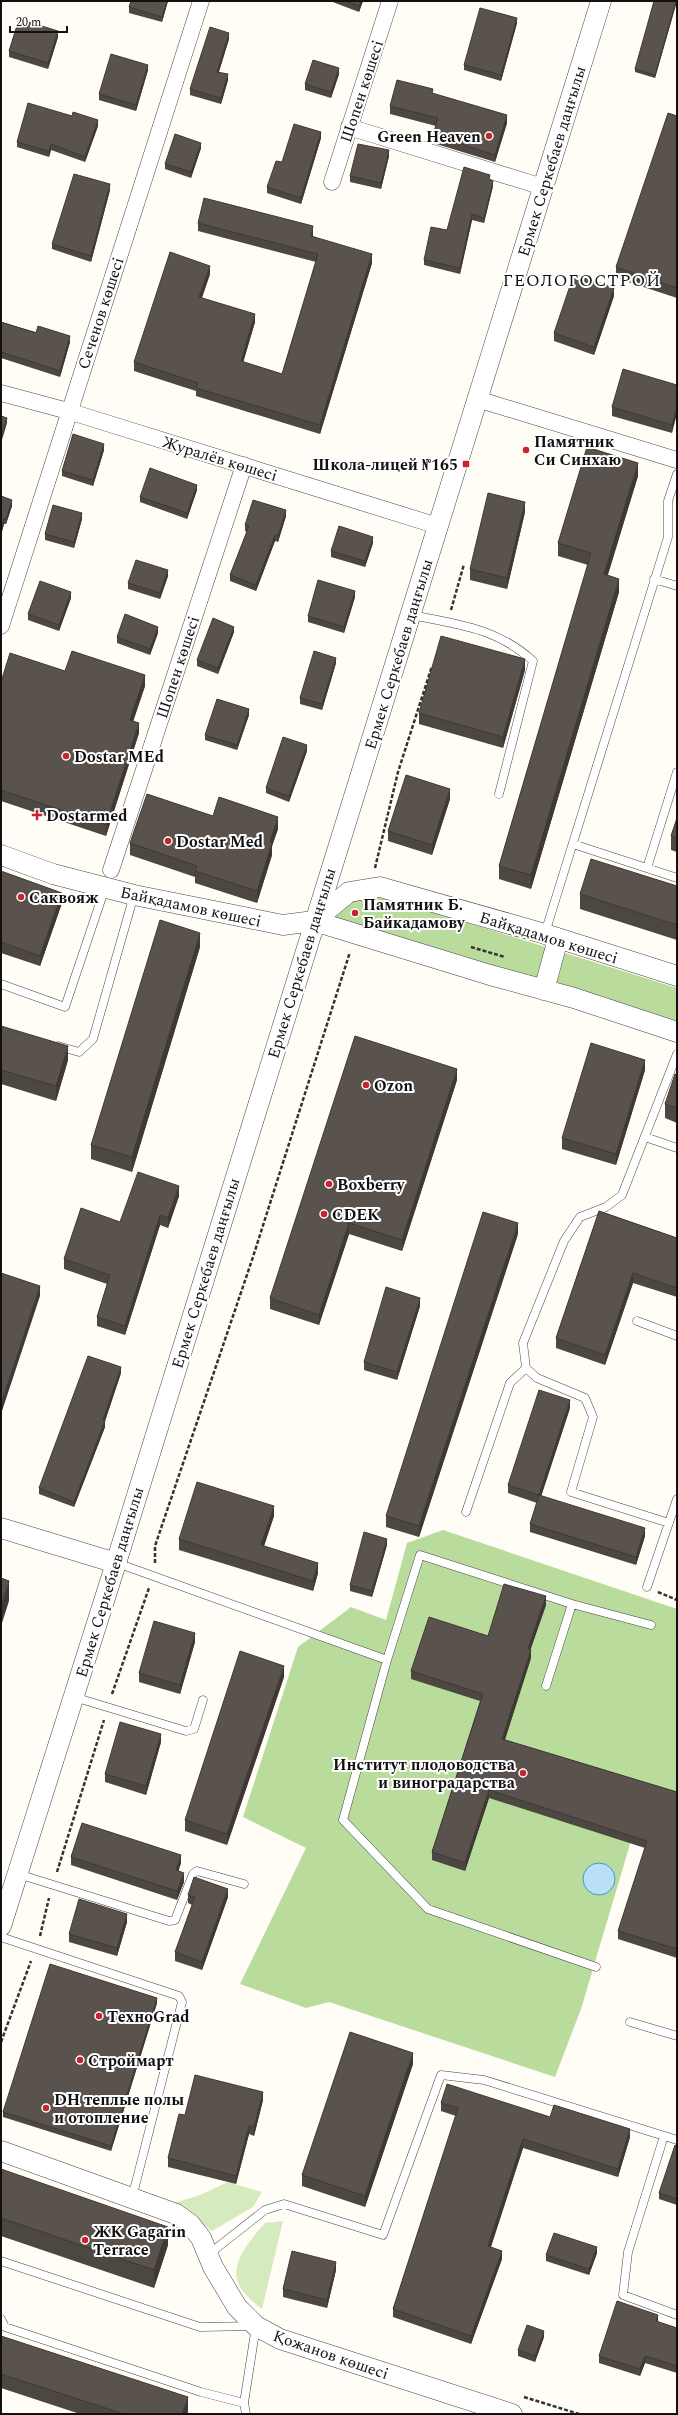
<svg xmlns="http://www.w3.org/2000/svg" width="678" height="2415" font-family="Spectral,serif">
<rect width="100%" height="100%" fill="#fffdf5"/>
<path fill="#d5ebbd" d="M228,2182L262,2192L253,2207L212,2231L174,2203L200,2195Z
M283,2221L262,2309C254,2303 241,2292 238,2282C230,2261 253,2237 265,2223Z"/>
<path fill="#b9dc9c" d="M366,891L677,988V1028L325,919Z
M443,1530L677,1609V1805L644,1797L581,2009L555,2077L329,2002L306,2008L240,1984L306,1848L243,1817L298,1647L351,1607L386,1620L407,1543Z"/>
<path fill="#b9e0f7" stroke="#3f96cf" d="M583 1879a16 16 0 1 1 32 0a16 16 0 1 1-32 0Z"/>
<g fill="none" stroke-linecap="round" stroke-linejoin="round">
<defs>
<path id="service" d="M654,579L677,586
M411,615C457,624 497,628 533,661L499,794
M573,844L677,878
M647,868L677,772
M545,933L668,537V501L677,474
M1,984L65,1007L105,888
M58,1046L79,1052L93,1039L134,895
M645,1137L677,1148
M637,1321L677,1336
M466,1512L510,1383L526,1368
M669,1523L571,1492L593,1417L585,1398L537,1378L526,1368L523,1343L564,1241L580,1217L606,1207L622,1195L677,1054
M117,1563L387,1660L343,1820L428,1909L596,1967
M647,1587L677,1499
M572,1604L651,1625
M387,1660L420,1555L572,1604L546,1686
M74,1697L186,1731L194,1729L203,1700
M18,1874L169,1921L175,1920L193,1874L197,1871L244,1884
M1,1937L179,1996L182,2002L132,2198
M630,2022L677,2036
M664,2136L628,2252L623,2295L677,2315
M209,2254L265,2210L284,2204L383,2235L441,2075L484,2080L677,2140
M1,2261L200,2327L256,2326L244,2403L246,2414
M1,2319L5,2327L201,2392L244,2403"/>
<path id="minor" d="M349,127L543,187
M332,182L390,1
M1,393L68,411L438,526
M477,399L677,460
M1,626L201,1
M111,870L244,465"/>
<path id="tertiary" d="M1,855L53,874L134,895L283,925L314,921L490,975L574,998L677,1032
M314,921L349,892L380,887L545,934L677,976
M544,990L558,939
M1,1528L116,1563
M1,1926L116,1563L601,1
M1,2151L176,2214L190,2224L201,2238L213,2267L237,2307L256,2326L280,2339L512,2414"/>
</defs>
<use href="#service" stroke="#444" stroke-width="9"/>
<use href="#minor" stroke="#444" stroke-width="17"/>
<use href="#tertiary" stroke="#444" stroke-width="21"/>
<path stroke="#333" stroke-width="2.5" stroke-dasharray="4 2" stroke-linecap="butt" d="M451,610L464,564
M375,868L398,772L432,666
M471,947L505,957
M155,1563V1546L252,1260L350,952
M658,1592L677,1600
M112,1694L149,1588
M57,1872L104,1720
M40,1936L49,1898
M1,2042L31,1961
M524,2397L579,2414"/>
<use href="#service" stroke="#fff" stroke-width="8"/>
<use href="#minor" stroke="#fff" stroke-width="16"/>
<use href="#tertiary" stroke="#fff" stroke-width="20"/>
</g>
<path fill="#4d4742" d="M131,1H168L162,22L129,13V7Z
M330,1H363L359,12Z
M677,1L655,78L635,72V69Z
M517,23L501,81L464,70V65Z
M58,37L48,69L9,57V51Z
M229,39L219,72L228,80L221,104L190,95V89Z
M148,70L136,111L99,100V94Z
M339,74L331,98L305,90V84Z
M433,93L507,123L495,162L433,143V135L436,126L390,114V106Z
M677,116V298L616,278V267Z
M98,126L85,162L51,150L49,157L17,147V142Z
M321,138L301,204L267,193V187Z
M201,148L191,178L165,169V164Z
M389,156L381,189L350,182V176Z
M490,180L493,186L484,223L472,220L460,274L424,265V260L447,230Z
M110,190L91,262L52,249V244Z
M198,223L313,235V237L372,263L320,434L196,396V391L134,371V362L210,274L202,298L255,322L243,362L282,374L316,262L198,231Z
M614,296L594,355L554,341V333Z
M1,322L70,342L60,377L1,358Z
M677,385L672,433L612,416V407Z
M104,450L93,486L62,476V471Z
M638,476L607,576L619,592L531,889L499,879V866L588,565L558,556V543Z
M197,490L187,519L140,502V497Z
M1,496L12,506L6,524H4L1,535Z
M525,512L507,589L470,580V569Z
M286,516L278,542L275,541L256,591L230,581V575L247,532L245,531V525Z
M82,519L74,548L45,540V534Z
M373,543L365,567L331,557V551Z
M677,554V565L676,564V556Z
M168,576L160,599L128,589V583Z
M355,597L344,633L308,622V616Z
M71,598L59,631L28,620V614Z
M234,632L218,674L197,666V660Z
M158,633L150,655L117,643V637Z
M336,663L322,710L300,704V698Z
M525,670L503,748L419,724V713Z
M65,671L145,686L133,721L139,733L106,836L1,801V682Z
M249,715L237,750L205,740V735Z
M307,751L289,802L266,793V788Z
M450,799L432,855L388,841V831Z
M213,816L278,829L272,846V855L257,903L195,883V877L130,855V843Z
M677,818V852L671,850V836Z
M1,871L62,903L40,966L1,953Z
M677,886V940L580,909V894Z
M200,947L132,1172L91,1159V1145Z
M1,1026L68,1060L56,1101L1,1084Z
M645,1070L616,1165L562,1149V1138Z
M677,1075V1123L665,1118V1104Z
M457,1080L402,1251L349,1234L319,1325L270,1309V1298Z
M179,1196L168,1228L160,1225L125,1335L97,1326V1317L107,1284L64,1269V1259L120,1222Z
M599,1211L677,1238V1297L633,1283L605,1365L556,1348V1338Z
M518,1234L419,1537L386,1527V1516Z
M420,1306L397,1380L364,1370V1362Z
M121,1373L105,1421V1427L74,1507L39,1494V1488Z
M570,1408L541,1496L645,1536L636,1565L530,1532V1524L537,1503L508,1493V1485Z
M274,1516L264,1546L318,1573L313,1591L179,1550V1539Z
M387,1545L372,1597L350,1591V1585Z
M546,1605L530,1650L531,1658L505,1740L677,1792V1958L618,1939V1931L645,1848L489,1798L465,1871L432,1860V1852L480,1701L411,1679V1671L488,1636Z
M195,1642L180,1694L139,1682V1673Z
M284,1677L227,1845L185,1831V1820Z
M161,1742L146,1795L105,1782V1774Z
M71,1857L181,1863L178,1871L184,1882L177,1900L71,1865Z
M188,1895L228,1897L202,1970L175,1961V1952L192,1905L188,1903Z
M127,1922L117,1956L69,1942V1934Z
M157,2003L111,2151L3,2117V2112Z
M413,2064L365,2207L302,2186V2175Z
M263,2100L254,2136L249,2134L236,2184L168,2167V2158L185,2115Z
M441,2103L550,2117L630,2137L618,2177L523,2148L491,2247L502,2259L471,2344L393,2317V2309L456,2116L441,2111Z
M677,2146V2205L659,2199V2193Z
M1,2169L168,2245L154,2288L1,2236Z
M597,2253L589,2275L546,2261V2255Z
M336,2270L327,2308L283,2297V2289Z
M658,2322L677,2328V2373L645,2363L640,2376L599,2363V2356Z
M1,2336L188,2412L187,2414H80L1,2388Z
M544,2337L535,2362L518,2356V2350Z"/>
<path fill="#3f3936" d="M167,1H168L162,22V17Z
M361,1H363L359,12V6Z
M676,1H677L655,78V75Z
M517,18V23L501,81V75Z
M58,31V37L48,69V63Z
M229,33V39L217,77V72Z
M148,65V70L136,111V105Z
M339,68V74L331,98V92Z
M228,74V80L221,104V98Z
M507,115V123L495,162V155Z
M98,120V126L85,162V157Z
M321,132V138L301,204V198Z
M201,143V148L191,178V172Z
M51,144V150L49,157V151Z
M389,150V156L381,189V183Z
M493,181V186L484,223V218Z
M110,184V190L91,262V256Z
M472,214V220L460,274V268Z
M313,226V235L311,244V236Z
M372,254V263L320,434V425Z
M210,266V274L199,305V297Z
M614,288V296L594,355V347Z
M255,314V322L241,370V361Z
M70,336V342L60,377V371Z
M677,406V414L672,433V425Z
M7,418V423L1,443V437Z
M104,444V450L93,486V480Z
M638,463V476L604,588V574Z
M197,485V490L187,519V513Z
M12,500V506L6,524V519Z
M525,502V512L507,589V578Z
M286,510V516L278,542V536Z
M82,513V519L74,548V542Z
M4,518V524L1,535V529Z
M275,535V541L256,591V585Z
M373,537V543L365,567V561Z
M168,570V576L160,599V593Z
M619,579V592L531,889V875Z
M355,591V597L344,633V627Z
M71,592V598L59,631V625Z
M158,627V633L150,655V649Z
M234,627V632L218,674V668Z
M336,658V663L322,710V704Z
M525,659V670L503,748V737Z
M145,675V686L130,731V720Z
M249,709V715L237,750V745Z
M139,723V733L106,836V825Z
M307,745V751L289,802V796Z
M450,789V799L432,855V845Z
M278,817V829L272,846V855L257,903V891L270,842Z
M62,893V903L40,966V956Z
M200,933V947L132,1172V1157Z
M68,1046V1060L56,1101V1086Z
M645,1060V1070L616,1165V1154Z
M457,1069V1080L402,1251V1240Z
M179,1186V1196L168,1228V1218Z
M160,1215V1225L125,1335V1326Z
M349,1223V1234L319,1325V1315Z
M518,1223V1234L419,1537V1526Z
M633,1273V1283L605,1365V1355Z
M40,1286V1296L1,1414V1404Z
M420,1298V1306L397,1380V1372Z
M121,1367V1373L105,1421V1427L74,1507V1502Z
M570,1400V1408L539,1503V1495Z
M274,1506V1516L261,1555V1545Z
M645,1528V1536L636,1565V1557Z
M387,1539V1545L372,1597V1591Z
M318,1563V1573L313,1591V1581Z
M9,1581V1601L1,1626V1606Z
M546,1596V1605L528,1657V1649Z
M195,1633V1642L180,1694V1685Z
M531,1650V1658L502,1748V1739Z
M284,1666V1677L227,1845V1834Z
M161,1734V1742L146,1795V1786Z
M489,1790V1798L465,1871V1863Z
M181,1855V1863L176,1879V1870Z
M184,1873V1882L177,1900V1891Z
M228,1889V1897L202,1970V1962Z
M127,1914V1922L117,1956V1948Z
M157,1998V2003L111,2151V2146Z
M413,2053V2064L365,2207V2196Z
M263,2092V2100L254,2136V2127Z
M249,2126V2134L236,2184V2176Z
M630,2129V2137L618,2177V2169Z
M523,2139V2148L488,2255V2246Z
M168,2227V2245L154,2288V2270Z
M597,2247V2253L589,2275V2269Z
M502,2251V2259L471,2344V2336Z
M336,2262V2270L327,2308V2300Z
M658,2315V2322L656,2321Z
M544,2331V2337L535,2362V2356Z
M645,2356V2363L640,2376V2369Z
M188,2397V2412L187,2414H182Z"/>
<path fill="#5a524d" stroke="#3f3936" d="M131,1H167L162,17L129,7Z
M345,1H361L359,6Z
M654,1H676L655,75L635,69Z
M480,8L517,18L501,75L464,65Z
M19,19L58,31L48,63L9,51Z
M210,27L229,33L217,72L228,74L221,98L190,89Z
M111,54L148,65L136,105L99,94Z
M313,60L339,68L331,92L305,84Z
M397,80L433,89L432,93L507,115L495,155L433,135L438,118L390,106Z
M28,103L72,116L73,112L98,120L85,157L51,144L49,151L17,142Z
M668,113L677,116V288L616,267Z
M294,124L321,132L301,198L267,187L276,161L282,162Z
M175,134L201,143L191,172L165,164Z
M358,144L389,150L381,183L350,176Z
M464,167L490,175L489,179L493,181L484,218L472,214L460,268L424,260L431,227L447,230Z
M74,174L110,184L91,256L52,244Z
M204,198L313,226L311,236L372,254L320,425L196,388L198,383L134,362L170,252L210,266L199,297L255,314L241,361L282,374L318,254L198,223Z
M574,274L614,288L594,347L554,333Z
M1,322L36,333L38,326L70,336L60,371L1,352Z
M623,369L677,385V406L672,425L612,407Z
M1,416L7,418L1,437Z
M73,434L104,444L93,480L62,471Z
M587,447L638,463L604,574L619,579L531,875L499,866L591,553L558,543Z
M150,468L197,485L187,513L140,497Z
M488,493L525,502L507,578L470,569Z
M1,496L12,500L6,519L4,518L1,529Z
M253,500L286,510L278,536L275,535L256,585L230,575L249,526L245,525Z
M53,505L82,513L74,542L45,534Z
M339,526L373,537L365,561L331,551Z
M136,560L168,570L160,593L128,583Z
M318,580L355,591L344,627L308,616Z
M40,581L71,592L59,625L28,614Z
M125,614L158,627L150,649L117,637Z
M213,618L234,627L218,668L197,660Z
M441,636L525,659L503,737L419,713Z
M72,651L145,675L130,720L139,723L106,825L1,790V682L10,653L65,671Z
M314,651L336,658L322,704L300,698Z
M217,699L249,709L237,745L205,735Z
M283,737L307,745L289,796L266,788Z
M406,775L450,789L432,845L388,831Z
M147,794L213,816L219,797L278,817L270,842L272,843L257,891L195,871L197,866L130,843Z
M677,818V838L671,836Z
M591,859L677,886V925L580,894Z
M1,871L62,893L40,956L1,942Z
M160,920L200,933L132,1157L91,1145Z
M1,1026L68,1046L56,1086L1,1070Z
M355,1036L457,1069L402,1240L349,1223L319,1315L270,1298Z
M591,1043L645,1060L616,1154L562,1138Z
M675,1074L677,1075V1108L665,1104Z
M138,1172L179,1186L168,1218L160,1215L125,1326L97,1317L110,1275L64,1259L81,1208L120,1222Z
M599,1211L677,1238V1288L633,1273L605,1355L556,1338Z
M483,1212L518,1223L419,1526L386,1516Z
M1,1273L40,1286L1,1404Z
M386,1287L420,1298L397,1372L364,1362Z
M88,1356L121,1367L103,1420L105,1421L74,1502L39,1488Z
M539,1390L570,1400L539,1495L508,1485Z
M197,1482L274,1506L261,1545L318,1563L313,1581L179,1539Z
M539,1495L645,1528L636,1557L530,1524Z
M364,1532L387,1539L372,1591L350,1585Z
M1,1578L9,1581L1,1606Z
M504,1584L546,1596L528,1649L531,1650L502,1739L677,1792V1949L618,1931L647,1841L489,1790L465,1863L432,1852L483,1694L411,1671L429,1617L488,1636Z
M154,1621L195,1633L180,1685L139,1673Z
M240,1651L284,1666L227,1834L185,1820Z
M120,1722L161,1734L146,1786L105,1774Z
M82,1823L181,1855L176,1870L184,1873L177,1891L71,1857Z
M194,1877L228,1889L202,1962L175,1952L195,1897L188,1895Z
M79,1899L127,1914L117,1948L69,1934Z
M50,1964L157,1998L111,2146L3,2112Z
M350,2032L413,2053L365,2196L302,2175Z
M195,2075L263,2092L254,2127L249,2126L236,2176L168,2158L179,2114L185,2115Z
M447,2084L550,2117L554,2105L630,2129L618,2169L523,2139L488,2246L502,2251L471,2336L393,2309L458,2108L441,2103Z
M675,2145L677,2146V2199L659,2193Z
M1,2169L168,2227L154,2270L1,2218Z
M554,2233L597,2247L589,2269L546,2255Z
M292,2251L336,2262L327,2300L283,2289Z
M617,2301L658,2315L656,2321L677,2328V2366L645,2356L640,2369L599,2356Z
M527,2325L544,2331L535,2356L518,2350Z
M1,2336L188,2397L182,2414H124L1,2374Z"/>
<g fill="#c4262e" stroke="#fff" stroke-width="1.5">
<circle cx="489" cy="136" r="4"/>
<circle cx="526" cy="450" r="4"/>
<rect x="462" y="460" width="8" height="8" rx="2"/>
<circle cx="66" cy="756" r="4"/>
<path d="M35 809h4v4h4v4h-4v4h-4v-4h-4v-4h4z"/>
<circle cx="168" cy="841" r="4"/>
<circle cx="21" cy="897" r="4"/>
<circle cx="355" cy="913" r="4"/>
<circle cx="366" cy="1085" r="4"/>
<circle cx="329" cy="1184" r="4"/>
<circle cx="324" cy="1214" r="4"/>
<circle cx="523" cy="1773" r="4"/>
<circle cx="99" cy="2016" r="4"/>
<circle cx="80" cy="2060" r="4"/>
<circle cx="46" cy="2108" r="4"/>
<circle cx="85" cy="2240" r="4"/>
</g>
<g text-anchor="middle" stroke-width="4" stroke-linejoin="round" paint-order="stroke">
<g font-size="16" fill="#111" stroke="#fff">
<text transform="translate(361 91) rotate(-72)" y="6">Шопен көшесі</text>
<text transform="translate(551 161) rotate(-73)" y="6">Ермек Серкебаев даңғылы</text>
<text transform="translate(100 313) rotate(-72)" y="6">Сеченов көшесі</text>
<text transform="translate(220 458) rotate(17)" y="6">Журалёв көшесі</text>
<text transform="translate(398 654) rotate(-73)" y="6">Ермек Серкебаев даңғылы</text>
<text transform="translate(177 667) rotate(-72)" y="6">Шопен көшесі</text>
<text transform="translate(191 906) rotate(12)" y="6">Байқадамов көшесі</text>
<text transform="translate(549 937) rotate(17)" y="6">Байқадамов көшесі</text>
<text transform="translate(301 963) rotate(-73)" y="6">Ермек Серкебаев даңғылы</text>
<text transform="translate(205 1273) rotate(-73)" y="6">Ермек Серкебаев даңғылы</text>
<text transform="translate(109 1582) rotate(-73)" y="6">Ермек Серкебаев даңғылы</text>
<text transform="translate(331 2354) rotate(19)" y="6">Қожанов көшесі</text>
</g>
<g font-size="16" font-weight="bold" fill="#111" stroke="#fff" text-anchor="start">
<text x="481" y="142" text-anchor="end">Green Heaven</text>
<text x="534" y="447">Памятник<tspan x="534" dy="18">Си Синхаю</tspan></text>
<text x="458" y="470" text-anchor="end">Школа-лицей №165</text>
<text x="74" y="762">Dostar MEd</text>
<text x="46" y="821">Dostarmed</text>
<text x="176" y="847">Dostar Med</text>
<text x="29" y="903">Саквояж</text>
<text x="363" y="910">Памятник Б.<tspan x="363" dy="18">Байкадамову</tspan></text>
<text x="374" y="1091">Ozon</text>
<text x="337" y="1190">Boxberry</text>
<text x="332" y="1220">CDEK</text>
<text x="515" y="1770" text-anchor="end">Институт плодоводства<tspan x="515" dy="18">и виноградарства</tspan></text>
<text x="107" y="2022">ТехноGrad</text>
<text x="88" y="2066">Строймарт</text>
<text x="54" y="2105">DH теплые полы<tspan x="54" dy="18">и отопление</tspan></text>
<text x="93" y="2237">ЖК Gagarin<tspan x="93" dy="18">Terrace</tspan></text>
</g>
<g font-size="17" letter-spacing="1" fill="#111" stroke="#fff">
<text x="582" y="286">ГЕОЛОГОСТРОЙ</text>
</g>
</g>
<rect width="678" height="2415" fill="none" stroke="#111111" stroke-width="4"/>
<path d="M10 26v6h57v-6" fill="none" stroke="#111111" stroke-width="2"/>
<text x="16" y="26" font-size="12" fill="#111111" stroke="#ffffff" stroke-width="3" paint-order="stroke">20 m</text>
</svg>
